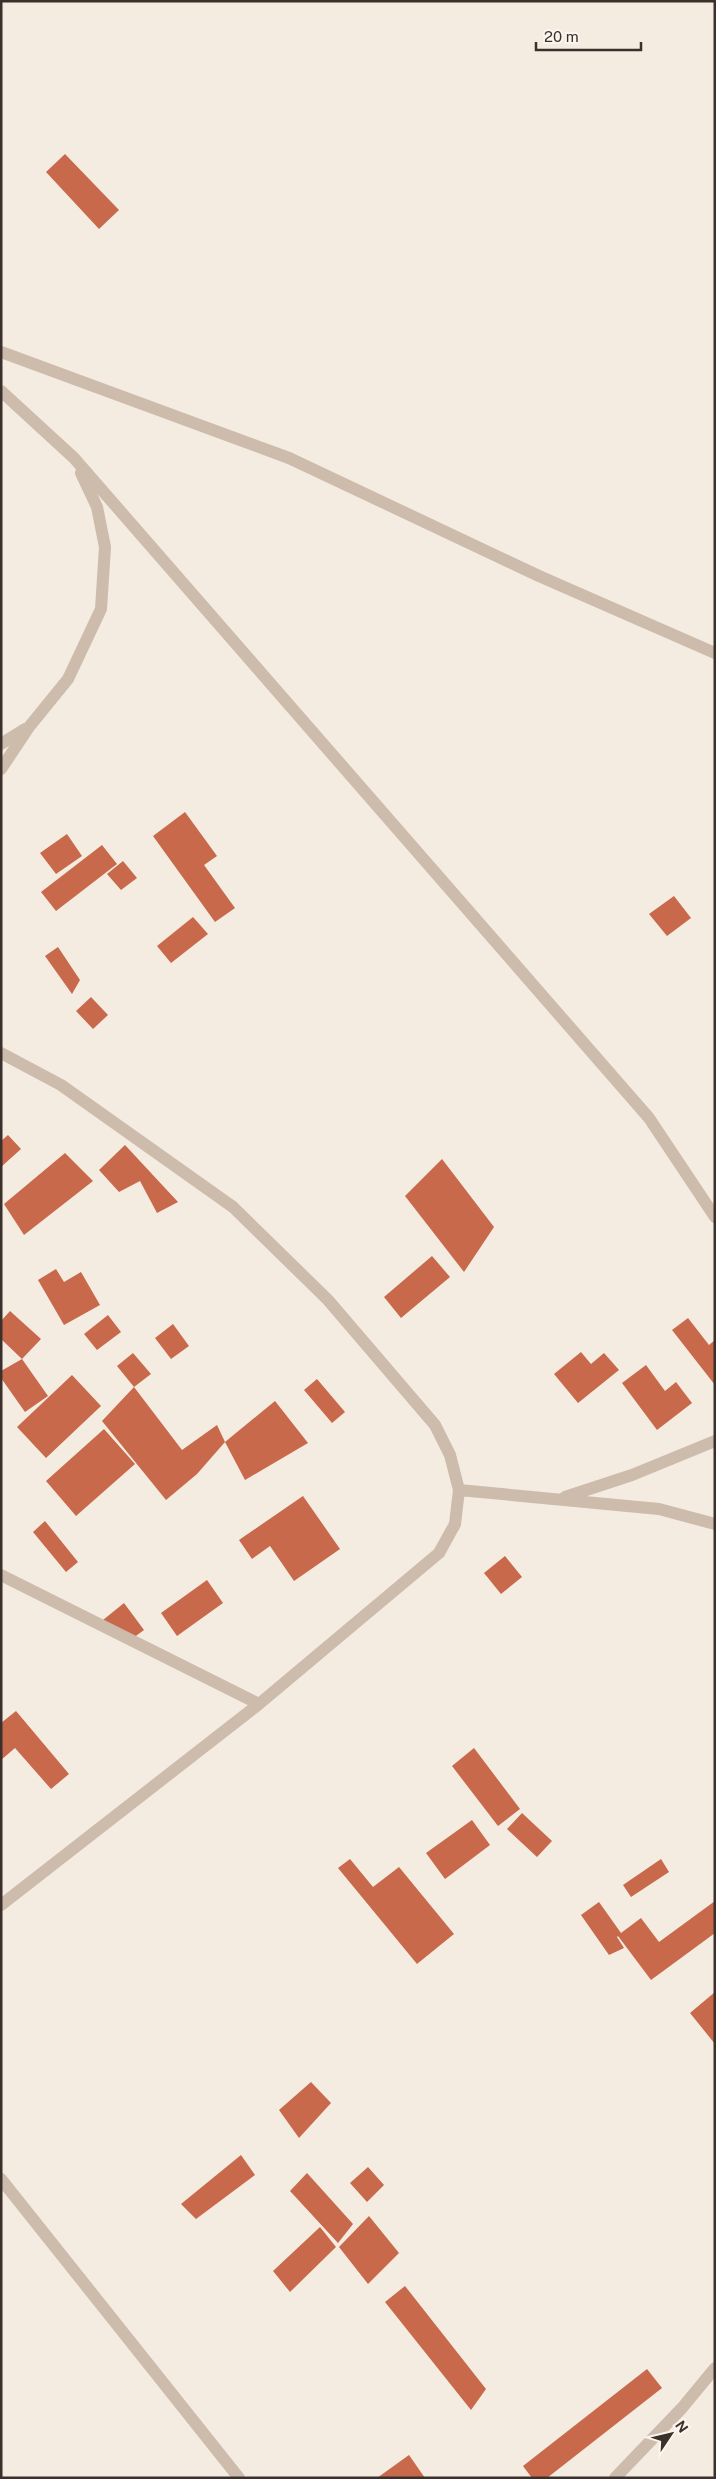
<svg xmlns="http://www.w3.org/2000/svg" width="716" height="2479" font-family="'Public Sans',sans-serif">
<rect width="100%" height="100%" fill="#f4ebe1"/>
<path fill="#c8694b" d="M65,154L119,210L99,229L46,172Z
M185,812L217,856L204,865L235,908L215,922L153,836Z
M67,834L82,856L56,874L40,853Z
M102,845L117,864L56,911L41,892Z
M123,861L137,878L121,890L107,874Z
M674,896L691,918L667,936L649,914Z
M193,917L208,934L171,963L157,946Z
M58,947L80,980L72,994L45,956Z
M91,997L108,1015L93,1029L76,1011Z
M8,1135L21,1149L1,1167V1141Z
M125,1145L178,1202L157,1213L140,1181L119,1192L99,1170Z
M65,1153L93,1181L24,1235L4,1204Z
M442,1159L494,1227L464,1272L405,1196Z
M432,1256L450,1277L401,1318L384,1297Z
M56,1269L64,1282L81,1272L100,1305L64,1325L38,1280Z
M10,1311L41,1339L22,1359L1,1339V1321Z
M108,1315L121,1332L97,1350L84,1334Z
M688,1318L709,1345L715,1340V1385L672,1330Z
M173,1324L189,1346L171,1359L155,1338Z
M581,1352L591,1364L604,1353L619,1370L578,1403L554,1374Z
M133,1353L151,1374L134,1387L117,1366Z
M22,1359L48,1396L25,1412L1,1378V1371Z
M646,1365L665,1391L676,1382L692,1403L657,1430L622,1383Z
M72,1375L101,1406L46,1458L17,1427Z
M317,1379L345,1412L332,1423L304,1390Z
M134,1387L182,1450L217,1425L225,1442L197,1474L166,1500L102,1421Z
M275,1401L308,1443L245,1480L225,1442Z
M104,1429L135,1464L76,1516L46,1481Z
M303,1496L340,1549L294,1581L270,1546L252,1559L239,1540Z
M45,1521L78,1562L66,1572L33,1532Z
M505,1556L522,1577L501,1594L484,1573Z
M207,1580L223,1603L177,1636L161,1613Z
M124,1603L144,1630L133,1638L103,1620Z
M16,1711L69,1774L51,1789L15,1748L1,1760V1723Z
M474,1748L520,1809L498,1826L452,1766Z
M522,1813L552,1841L537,1857L507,1829Z
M472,1820L490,1845L445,1879L426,1853Z
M350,1859L373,1887L399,1867L454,1934L417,1964L338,1868Z
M661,1859L669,1872L631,1897L623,1885Z
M715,1901V1933L651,1980L618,1936L617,1937L624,1948L609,1955L581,1915L599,1902L621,1933L641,1918L659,1942Z
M715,1992V2044L690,2013Z
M311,2082L331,2103L299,2138L279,2110Z
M241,2155L255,2175L196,2219L181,2204Z
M368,2167L384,2185L367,2202L350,2183Z
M307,2173L353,2224L338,2243L290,2191Z
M369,2216L399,2253L368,2284L339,2247Z
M320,2227L336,2247L290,2292L273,2271Z
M405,2286L486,2389L471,2410L385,2302Z
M647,2369L662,2388L547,2478H532L523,2466Z
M409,2455L425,2478H377Z"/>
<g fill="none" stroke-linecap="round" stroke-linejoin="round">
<path stroke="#cdbbac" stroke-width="12" d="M1,352L289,458L539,576L715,653
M1,391L74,458L649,1118L715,1217
M1,744L25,729
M1,769L29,727L68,679L101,609L105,547L97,507L81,473
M1,1053L61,1085L233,1207L328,1300L435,1425L450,1455L459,1490L455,1524L439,1553L259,1704L1,1905
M459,1490L659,1509L715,1524
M565,1497L632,1475L715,1441
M1,1575L259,1704
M1,2179L239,2478
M615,2478L682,2408L715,2368"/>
</g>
<rect width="716" height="2479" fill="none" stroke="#3b302b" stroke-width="5"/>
<g transform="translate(671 2434) rotate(55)" stroke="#fbf5ee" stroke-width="4" paint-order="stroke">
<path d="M0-4L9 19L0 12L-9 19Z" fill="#3b302b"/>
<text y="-8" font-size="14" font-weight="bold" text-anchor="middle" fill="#3b302b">N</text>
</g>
<path d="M536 42v8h105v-8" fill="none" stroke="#3b302b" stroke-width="2.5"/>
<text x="544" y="42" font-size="15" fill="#3b302b" stroke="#fbf5ee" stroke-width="4" paint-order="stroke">20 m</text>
</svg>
